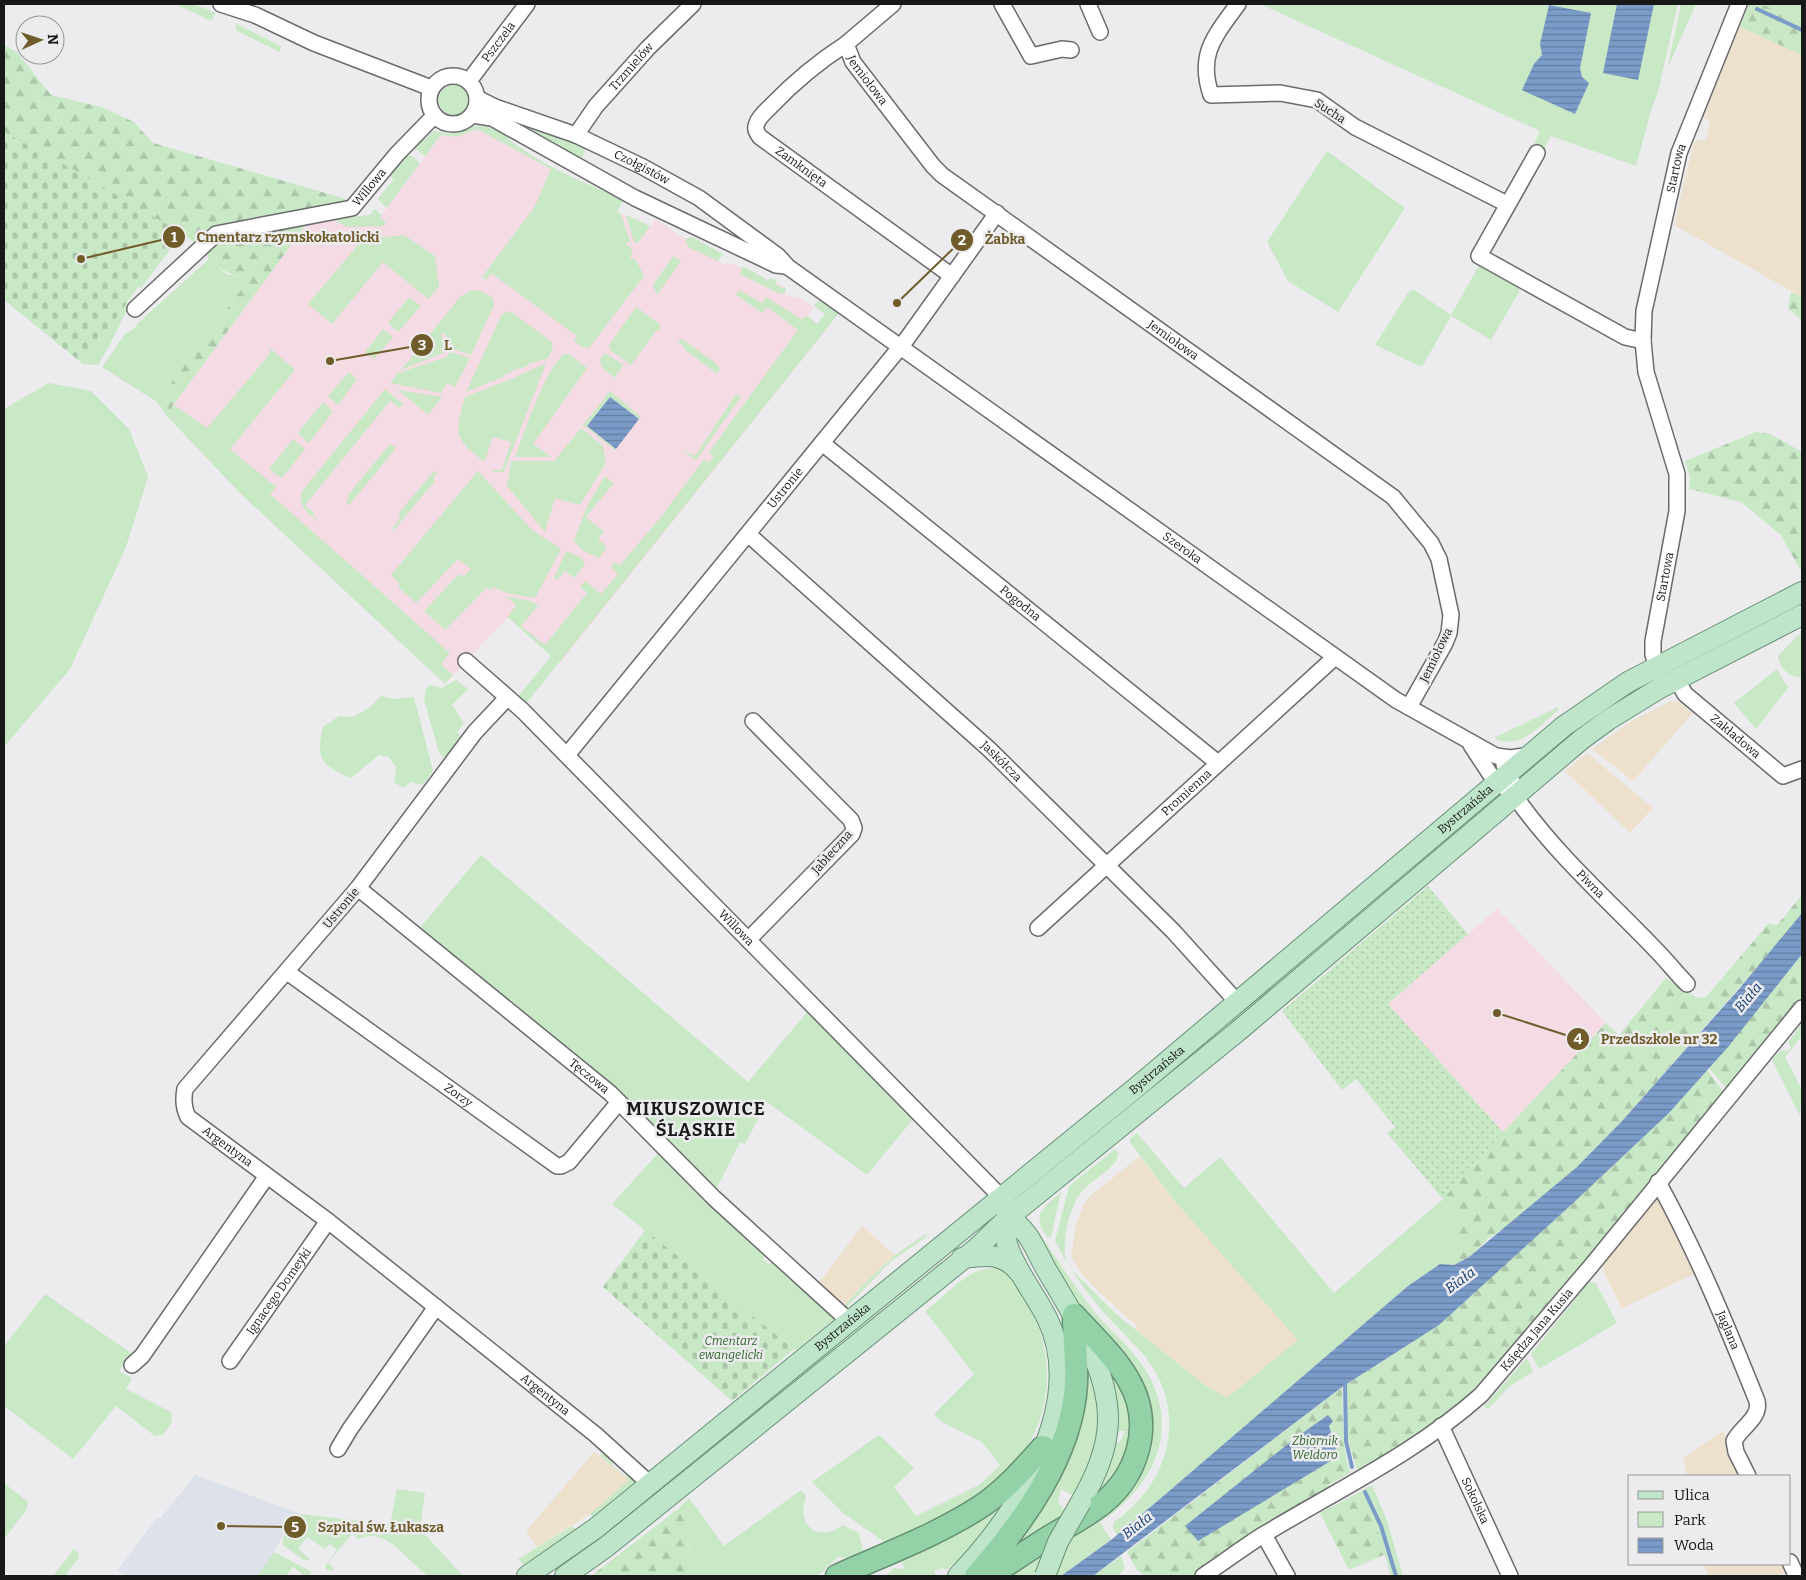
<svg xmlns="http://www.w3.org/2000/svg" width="1806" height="1580" font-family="Bitter,serif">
<defs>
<pattern id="forest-firs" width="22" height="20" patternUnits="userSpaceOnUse" patternTransform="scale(1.25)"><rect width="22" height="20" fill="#c9e8c6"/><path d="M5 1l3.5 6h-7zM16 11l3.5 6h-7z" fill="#acc6a9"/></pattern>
<pattern id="cemetery-stones" width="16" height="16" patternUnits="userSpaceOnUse" patternTransform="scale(1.25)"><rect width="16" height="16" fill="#c9e8c6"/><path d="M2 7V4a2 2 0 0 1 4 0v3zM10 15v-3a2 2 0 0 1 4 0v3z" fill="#acc6a9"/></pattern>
<pattern id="garden-dots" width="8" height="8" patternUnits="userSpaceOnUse" patternTransform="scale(1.25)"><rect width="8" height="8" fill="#c9e8c6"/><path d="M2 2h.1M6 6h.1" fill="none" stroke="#acc6a9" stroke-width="1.8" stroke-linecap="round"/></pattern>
<pattern id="water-rules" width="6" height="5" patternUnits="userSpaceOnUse" patternTransform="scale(1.25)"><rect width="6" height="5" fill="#7b9bc9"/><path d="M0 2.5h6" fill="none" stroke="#647da2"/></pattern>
</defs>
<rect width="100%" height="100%" fill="#ececee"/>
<path fill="#ede1cd" d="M1740,27L1802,55V297L1674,225L1694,141L1706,140L1710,120L1701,117Z
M1671,701L1679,702L1693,713L1633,781L1592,749L1633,720Z
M1587,753L1653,808L1630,833L1565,771Z
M1140,1156L1173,1199L1299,1340L1227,1398L1205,1385L1135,1329L1137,1326L1099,1292L1081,1273L1071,1256L1076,1224L1084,1204L1091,1195Z
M1659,1195L1701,1271L1622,1308L1605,1275L1603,1265Z
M862,1226L895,1255L866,1282L843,1307L818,1284Z
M1723,1431L1745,1476H1687L1683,1458Z
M594,1452L630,1480L590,1514L537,1547L526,1531Z
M1704,1564H1787L1789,1569L1779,1576H1709Z"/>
<path fill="#dde1e9" d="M195,1475L301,1514L285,1532L269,1561L258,1576H129L117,1571L157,1518L160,1519Z"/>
<path fill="#f5dbe3" d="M477,129L588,189L618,212L651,226L656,219L685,239L720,257L718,261L725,265L728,262L786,288L784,294L795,299L797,296L814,307L807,316L826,330L560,663L508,617L445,684L240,493L166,415L311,218L380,217L441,135L448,136L466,134Z
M1497,909L1606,1023L1503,1132L1388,1004Z"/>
<path fill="#c9e8c6" d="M176,4H193L216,13L211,21Z
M1260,4H1678L1658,92L1651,111L1636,166L1551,136L1542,152L1532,148L1540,131Z
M1681,4H1696L1669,65H1668Z
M1761,4H1802V21Z
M235,23L281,46L280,52L237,31Z
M438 100a15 15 0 1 1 30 0a15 15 0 1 1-30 0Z
M514,119L586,146L587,147L581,160L513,121Z
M475,126C494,124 505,137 519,147C552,170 588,184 624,200L617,212L621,214L630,242L626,243L627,246L630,245L633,254L630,256L631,259L635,258L644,276L589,348L582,347L574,341L577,336L491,273L486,280L482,277L535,206L551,169L477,129L457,137L441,135L425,156L416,148L421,137L424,140L434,131L450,134Z
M1327,151L1405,208L1338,312L1288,281L1267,242Z
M405,156H412L420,163L387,208L378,199L394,179L388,174Z
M374,209L382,215L380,217L386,223L384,226L347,227L330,218L349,213L352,217L370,215Z
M626,215L650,226L638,243L634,242Z
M178,231L182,234L141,288L138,287Z
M404,235L435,256L439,287L428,299L383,262L332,324L308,304L363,239Z
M692,237L723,254L718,261L688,247L685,239Z
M673,256L681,261L657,295L653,285Z
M209,259L226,274L243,277L247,282L157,402L102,367L125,334L137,327V324Z
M1482,260L1519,286V292L1491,340L1451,316L1422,367L1375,345L1408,293L1413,289L1451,315Z
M743,266L769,281L770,278L777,280L775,285L786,289L784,294H780L740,274Z
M478,290L492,297L494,305L471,355L450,348L451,341L443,333L441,335L446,344L445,352L401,370L460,297L470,291Z
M739,290L762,303L766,297L801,319L807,316L817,324L825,314L814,306L818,301H823L839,313L525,705L517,698L551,656L508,617L516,605L506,596L533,602L538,606L521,626L545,645L587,593L580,587L585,581L601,594L618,574L611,567L614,562L620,565L661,517L704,459L709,463L714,456L709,452L798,330L767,307L762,313L736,295Z
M409,297L421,306L398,332L388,323Z
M127,302L130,305C119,325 110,346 98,365L83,364Z
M636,307L660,324L659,331L657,330L631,365L610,350L609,345Z
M510,311L552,342L553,347L548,358L528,364V366L511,371V373L503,375V377L491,382L489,379L490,382L466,392L502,314Z
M383,329L393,337L374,359L365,352Z
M682,339L717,364L720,370L717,374L684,349L685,347L677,341Z
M271,349L295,370L230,449L276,487L270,494L450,653L441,664L453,675L445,684L240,493L166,415L174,405L207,428L268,356Z
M449,351L470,358L455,387L447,383L441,393L390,383L398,373L444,358L449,354Z
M605,353L624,365L614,378L601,366L600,359Z
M564,354H569L587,368L533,444L552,457H515C525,431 544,371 564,354Z
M546,363L504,472H494L492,470H502L511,442L492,437L485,462C454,439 454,434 465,397L516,377Z
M349,372L357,379L338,405L328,396Z
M49,383L91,391L129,429L148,477L126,547L70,669L4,747V409Z
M385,389L403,404L400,408L390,401L305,505L314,513L313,515L319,522C308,513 296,505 303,490Z
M398,390L442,397L428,415Z
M610,391L641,417L639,419L610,397L587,426L616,449L615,450L583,425Z
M736,394L741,397L696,460L680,449L695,456Z
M323,402L333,411L309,443L298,433Z
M581,428L603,446L606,463L580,505L555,498L545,532L507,486L511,461H554Z
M293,439L305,449L282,478L280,477L269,469Z
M390,444L395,447L394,451L349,505L346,502L349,498L347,496Z
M434,471L437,473L433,479L435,481L394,530L392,528L401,517L398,514Z
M478,471L532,530L561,549L535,598L507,593L494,587L491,590L487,587L445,630L424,611L459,574L463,577L471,569L458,559L416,603L398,587L400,584L391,575Z
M604,477H606L614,483L586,517L604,532L598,539L607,547L599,558L582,550L574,541L587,506Z
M566,551L582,558L585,564L574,578L565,571L557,580L554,578Z
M1802,633V678C1788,675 1781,671 1778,656L1797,636Z
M1777,669L1788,688L1756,729L1734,703Z
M456,680L468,689L452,705L464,723L457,732L461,737L448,755L444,757L439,752L424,700L426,688L432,685L441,688Z
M381,696L393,699L414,697L433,771L423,785L411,782L403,788L394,782L396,767L389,757L379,755L351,778C322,765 315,761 323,727L339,716L353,717L369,708Z
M1558,707L1559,709C1542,724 1519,752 1494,738Z
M481,855L748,1082L809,1010L914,1118L867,1175L767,1102L745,1144L740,1142L715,1191L418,930Z
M1311,950L1313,957L1235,1024L1230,1018Z
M1802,1024V1036L1785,1057L1802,1090L1800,1116L1772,1060L1781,1050L1787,1052L1791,1047L1788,1042Z
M1137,1133L1184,1188L1220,1157L1334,1293L1443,1199L1455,1221L1454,1265L1440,1264L1408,1286L1259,1416L1117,1535L1113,1528L1114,1522C1168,1485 1189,1415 1147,1359C1136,1345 1122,1333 1111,1320C1096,1305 1083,1287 1071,1269L1116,1314L1205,1385L1227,1398L1298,1340L1173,1199L1130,1142V1139Z
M1115,1149L1119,1154C1115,1168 1097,1177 1086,1187C1070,1201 1060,1244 1067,1264L1055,1241L1069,1186Z
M661,1150L767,1251L763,1259L769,1264L776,1260L836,1317L796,1350L794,1349L612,1204Z
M1061,1192L1051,1237L1048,1238C1030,1215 1043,1208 1061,1192Z
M927,1233L926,1237L890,1262L846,1308L843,1307L866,1282L895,1255Z
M1037,1233L1042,1237C1058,1260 1073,1284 1090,1306C1106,1328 1130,1345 1145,1369C1182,1429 1154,1487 1100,1522L1111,1540L1061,1576H1056L1058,1565L1075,1528L1099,1514L1147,1427L1071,1298Z
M1000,1263C1054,1322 1067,1407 1010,1469C1005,1475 1000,1481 994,1486C962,1510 923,1526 886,1543L843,1513L812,1482L879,1435L914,1468L894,1487L916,1516L979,1485L1000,1465L982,1442L942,1422L934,1414L974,1374L925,1311C947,1296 969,1264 998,1269Z
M1589,1282H1595L1617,1323L1539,1369L1531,1354Z
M45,1294L131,1353L119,1371L132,1378L126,1389L171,1412L172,1422L163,1435L155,1436L116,1406L73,1459L4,1406V1346Z
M833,1344L836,1349L643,1507L639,1502Z
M1082,1358C1107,1418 1098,1439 1076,1497L1061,1489L1058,1501L1065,1511L1060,1519L1000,1561Z
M1527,1358L1533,1372L1510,1386L1488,1409L1484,1406Z
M1109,1366L1131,1408L1129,1459L1098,1493L1109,1465L1113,1444L1120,1442L1125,1431H1117Z
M610,1452L618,1458L611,1464L626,1477L632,1472L635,1482L592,1517L590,1514L629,1480L599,1455Z
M4,1483L28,1502L27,1509L4,1539Z
M1372,1485L1387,1520L1403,1576H1391L1376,1525L1360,1492Z
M397,1489L425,1493L420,1529L463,1576C454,1576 435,1580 428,1575C407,1562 386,1525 359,1539L352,1534L328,1563L334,1569L332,1571L327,1570L325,1566L337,1550L330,1544L325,1549L307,1537L298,1549L310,1559L305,1561L283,1545C280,1533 293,1523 301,1514L390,1524Z
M1016,1489L961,1563L952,1565L946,1570L942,1568L934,1571L936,1576H886L894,1568L905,1569L898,1554Z
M801,1490L806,1496C804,1504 802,1511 805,1520C810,1536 832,1535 842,1525L859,1533L864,1553L852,1559L838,1557L821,1573L814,1576H688L690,1545L678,1509L689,1498L724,1546Z
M572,1526L576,1529L524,1565L518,1559Z
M1046,1546L1038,1576H998Z
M74,1549L79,1553L78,1559L65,1576H53Z
M274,1552L312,1572L307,1576H301L302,1574L293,1567L286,1576H258Z
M1121,1556L1125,1568L1118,1576H1093Z"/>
<path fill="url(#forest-firs)" d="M1749,4H1761L1802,21V55L1740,27Z
M4,45L17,52L51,95L101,107L134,122L153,143L353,201L200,245L69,167L4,132Z
M311,218L166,415L157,402L247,282L243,277C225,273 217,268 204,253L211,242Z
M1791,292L1802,297V321L1788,308Z
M1756,432L1770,434L1802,452V573L1781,535L1741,502L1689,489L1690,477L1685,461Z
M1802,895V913L1780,941L1623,1120L1577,1167L1516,1220L1489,1238L1469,1257L1454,1265L1455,1221L1443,1199L1503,1132L1606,1023L1619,1035L1666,978L1697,998L1706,997L1769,923L1773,925H1777Z
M1802,954V998L1729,1089L1725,1087L1709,1068Z
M1707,1070L1723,1091L1724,1095L1498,1369L1457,1408L1368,1468L1357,1470L1348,1440L1347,1384L1439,1325L1668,1114Z
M1342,1387C1344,1417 1341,1445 1350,1473L1330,1484L1321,1495L1242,1542L1191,1576H1145L1137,1570L1127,1552Z
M1360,1492L1376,1525L1386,1554L1349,1570L1320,1513Z
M678,1509C692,1530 690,1551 688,1576H591Z"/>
<path fill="url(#cemetery-stones)" d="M4,132L69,167L178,231L83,364L4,300Z
M645,1230L794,1349L732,1401L603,1287Z"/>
<path fill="url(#garden-dots)" d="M1428,886L1468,934L1388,1004L1503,1132L1443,1199L1387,1133L1395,1127L1356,1079L1342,1090L1282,1011Z"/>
<path fill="url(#water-rules)" d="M1617,4H1654L1638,80L1603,73Z
M1549,5L1591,13L1580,68L1582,77L1589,83L1575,114L1522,90L1534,64L1542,55L1540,44Z
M610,397L639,419L616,449L587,426Z
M1802,913V954L1728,1047L1668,1114L1571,1205L1439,1325L1342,1387L1093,1576H1061L1111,1540L1154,1504L1408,1286L1440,1264L1454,1265L1469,1257L1577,1167L1623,1120L1739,989Z
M1328,1415L1333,1421L1329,1426L1336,1450L1334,1459L1198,1541L1185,1526L1294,1439Z"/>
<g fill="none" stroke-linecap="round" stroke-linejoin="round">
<path stroke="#7b9bc9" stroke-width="4" d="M1757,9L1802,30
M1345,1383L1346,1441L1352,1467
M1365,1492L1381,1526L1396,1576"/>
<defs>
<g id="minor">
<path d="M221,4L255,15L314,43L431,88"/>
<path id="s1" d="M893,4L846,44L853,62L933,166L942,175L1393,497L1431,543L1439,559L1451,615L1449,633L1445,643L1409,707"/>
<path d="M1002,4L1031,56L1062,49L1071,50"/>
<path d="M1088,4L1100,32"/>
<path d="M1238,4C1216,35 1197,53 1211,95L1280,93L1317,100L1355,127L1501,201"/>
<path id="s2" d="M846,44C818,62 794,82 771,106C766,111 759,117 757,123C754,129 757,133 760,137L952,276"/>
<circle cx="453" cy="100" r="24"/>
<path id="s3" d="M469,81L527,4"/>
<path id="s4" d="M477,98L495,107L576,135L643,167L699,198L778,256L788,267L1396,700L1496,756L1511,758L1530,755"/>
<path d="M472,115L492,118L635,198L776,265L786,266"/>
<path id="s5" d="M576,135L596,106L648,48L693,4"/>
<path d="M1537,153L1479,256L1625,337L1643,341"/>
<path id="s6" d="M135,309L216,234L352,208L397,154L434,116"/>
<path id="s7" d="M822,443L1218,763"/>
<path id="s8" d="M749,535L989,749L1173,931L1238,1003"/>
<path id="s9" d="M466,661L523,711L1002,1198"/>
<path id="s10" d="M1657,666L1653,655V641L1677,511V474L1646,372L1643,341L1644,311L1679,153L1739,4"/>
<path id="s11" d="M1677,680L1685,694L1783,776L1802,769"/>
<path id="s12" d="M507,698L475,732L358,888L185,1089C183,1099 183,1107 188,1117L328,1221L436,1307L596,1435L650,1484"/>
<path d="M1471,745L1496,783L1504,787"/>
<path id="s13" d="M567,755L906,340L997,213"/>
<path id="s14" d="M1504,765C1514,777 1513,794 1522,806C1561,859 1611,903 1656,950C1667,961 1676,973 1687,984"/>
<path id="s15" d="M358,888L610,1093L714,1198L849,1321"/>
<path id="s16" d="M1038,928L1335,657"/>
<path d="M748,940L852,834L854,828L851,820L753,721"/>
<path id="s17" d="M287,972L557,1166H561L569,1162L619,1102"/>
<path id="s18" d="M1658,1182C1697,1253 1727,1326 1757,1401C1761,1418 1741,1427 1734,1441L1736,1452L1748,1476"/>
<path id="s19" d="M230,1361L328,1221"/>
<path d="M132,1365L142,1356L267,1176"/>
<path id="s20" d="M1441,1426L1510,1576"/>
<path d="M338,1449L350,1429L436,1307"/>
<path d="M1264,1535L1287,1576"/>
<path d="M1790,1562L1795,1573"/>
<path id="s21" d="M1203,1576C1223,1563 1242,1548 1263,1535C1337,1490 1416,1453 1481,1395L1591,1266L1802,1008"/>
</g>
<g id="major">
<path d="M1005,1207C1011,1221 1023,1227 1030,1239C1036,1249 1041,1260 1046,1269C1072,1313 1108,1367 1108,1419C1108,1449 1095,1477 1081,1502"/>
<path d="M962,1258C986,1255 1003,1252 1019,1272"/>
<path id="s22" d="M527,1576L596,1528L1138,1086L1564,726L1628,682L1802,592"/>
<path d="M565,1576L606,1547L978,1247L1009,1217L1237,1032L1582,739L1608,720L1660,688L1802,615"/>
<path d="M958,1576C1017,1514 1089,1405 1047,1318C1035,1294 1015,1270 1007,1244C1005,1235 1007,1226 1009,1217"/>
</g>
<path id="highway" d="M837,1576C885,1554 938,1535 983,1505C1006,1489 1024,1468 1043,1447
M976,1576C1022,1524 1072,1456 1076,1384C1077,1362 1074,1338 1074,1315
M989,1576C1008,1564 1027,1551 1046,1539C1062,1529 1080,1520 1095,1509C1138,1479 1155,1425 1128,1379C1114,1355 1092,1335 1074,1315"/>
</defs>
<use href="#minor" stroke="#6b6b6d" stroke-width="18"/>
<use href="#major" stroke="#679174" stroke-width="22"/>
<use href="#highway" stroke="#679174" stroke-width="25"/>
<use href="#minor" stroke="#fff" stroke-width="15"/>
<use href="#major" stroke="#bee4ca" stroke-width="20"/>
<use href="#highway" stroke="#92d2a6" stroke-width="22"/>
<defs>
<path id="major-bridge" d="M1045,1576L1058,1542L1081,1502"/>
</defs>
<use href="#major-bridge" stroke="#679174" stroke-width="22" stroke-linecap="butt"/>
<use href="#major-bridge" stroke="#bee4ca" stroke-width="20"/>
</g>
<g text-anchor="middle" stroke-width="5" stroke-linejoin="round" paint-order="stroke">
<g font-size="12" fill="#171818" stroke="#ececee">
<text dy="4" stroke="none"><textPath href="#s3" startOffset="49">Pszczela</textPath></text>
<text dy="4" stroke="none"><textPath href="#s5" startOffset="88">Trzmielów</textPath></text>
<text dy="4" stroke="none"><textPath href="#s1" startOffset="104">Jemiołowa</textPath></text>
<text transform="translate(1330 111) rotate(33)" y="4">Sucha</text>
<text dy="4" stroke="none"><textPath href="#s4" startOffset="179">Czołgistów</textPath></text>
<text dy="4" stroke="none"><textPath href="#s2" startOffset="186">Zamknięta</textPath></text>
<text dy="4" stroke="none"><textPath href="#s10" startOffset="509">Startowa</textPath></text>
<text dy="4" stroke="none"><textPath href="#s6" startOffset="276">Willowa</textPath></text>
<text dy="4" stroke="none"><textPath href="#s1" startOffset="509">Jemiołowa</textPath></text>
<text dy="4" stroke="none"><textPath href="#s13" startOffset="345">Ustronie</textPath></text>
<text dy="4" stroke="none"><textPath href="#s4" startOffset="841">Szeroka</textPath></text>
<text dy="4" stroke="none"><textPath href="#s10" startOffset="91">Startowa</textPath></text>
<text dy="4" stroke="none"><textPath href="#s7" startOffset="255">Pogodna</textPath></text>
<text transform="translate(1436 655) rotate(-64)" y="4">Jemiołowa</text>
<text dy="4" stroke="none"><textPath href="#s11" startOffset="82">Zakładowa</textPath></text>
<text dy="4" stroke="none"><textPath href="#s8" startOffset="339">Jaskółcza</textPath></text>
<text dy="4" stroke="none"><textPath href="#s16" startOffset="201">Promienna</textPath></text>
<text dy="4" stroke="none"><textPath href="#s22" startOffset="1212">Bystrzańska</textPath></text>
<text transform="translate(832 852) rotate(-48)" y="4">Jabłeczna</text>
<text dy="4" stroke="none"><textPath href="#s14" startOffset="149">Piwna</textPath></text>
<text transform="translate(341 908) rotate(-50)" y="4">Ustronie</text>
<text dy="4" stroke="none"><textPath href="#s9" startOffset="380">Willowa</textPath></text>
<text dy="4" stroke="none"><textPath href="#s22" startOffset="808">Bystrzańska</textPath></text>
<text dy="4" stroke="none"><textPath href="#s15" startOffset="298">Tęczowa</textPath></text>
<text dy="4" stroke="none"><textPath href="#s17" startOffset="211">Zorzy</textPath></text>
<text dy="4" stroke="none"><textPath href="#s12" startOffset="585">Argentyna</textPath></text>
<text dy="4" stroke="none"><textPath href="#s19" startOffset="85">Ignacego Domeyki</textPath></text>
<text dy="4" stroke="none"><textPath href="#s22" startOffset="402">Bystrzańska</textPath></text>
<text dy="4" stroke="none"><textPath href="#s18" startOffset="164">Jaglana</textPath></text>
<text dy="4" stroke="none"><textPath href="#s21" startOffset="418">Księdza Jana Kusia</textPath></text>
<text dy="4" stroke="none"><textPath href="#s12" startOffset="988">Argentyna</textPath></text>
<text dy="4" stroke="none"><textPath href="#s20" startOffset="82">Sokolska</textPath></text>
</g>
<g font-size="12" font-style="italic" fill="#2e652b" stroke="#ececee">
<text x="731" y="1345">Cmentarz<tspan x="731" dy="14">ewangelicki</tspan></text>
<text x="1315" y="1445">Zbiornik<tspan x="1315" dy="14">Weldoro</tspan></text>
</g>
<g font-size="14" font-style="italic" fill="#113b73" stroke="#ececee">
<text transform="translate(1748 997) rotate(-50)" y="5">Biała</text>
<text transform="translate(1460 1280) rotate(-36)" y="5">Biała</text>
<text transform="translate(1137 1525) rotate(-38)" y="5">Biała</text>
</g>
<g font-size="18" font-weight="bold" letter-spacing="1" fill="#171818" stroke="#ececee">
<text x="696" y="1115">MIKUSZOWICE<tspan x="696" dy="21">ŚLĄSKIE</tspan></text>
</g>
</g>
<path fill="none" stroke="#705c2b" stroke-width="2" d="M81 259L174 237M897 303L962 240M330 361L422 345M1497 1013L1578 1039M221 1526L295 1527"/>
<g fill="#705c2b" stroke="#ececee" stroke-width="2">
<circle cx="81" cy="259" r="5"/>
<circle cx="897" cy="303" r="5"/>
<circle cx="330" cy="361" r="5"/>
<circle cx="1497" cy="1013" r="5"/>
<circle cx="221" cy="1526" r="5"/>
<circle cx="174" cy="237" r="12"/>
<circle cx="962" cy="240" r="12"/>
<circle cx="422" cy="345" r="12"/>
<circle cx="1578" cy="1039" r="12"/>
<circle cx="295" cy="1527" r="12"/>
</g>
<g font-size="15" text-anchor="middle" font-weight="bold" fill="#fff">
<text x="174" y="242">1</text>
<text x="962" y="245">2</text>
<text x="422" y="350">3</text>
<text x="1578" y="1044">4</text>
<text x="295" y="1532">5</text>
</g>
<g font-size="14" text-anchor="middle" font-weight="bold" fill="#705c2b" stroke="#ececee" stroke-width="5" stroke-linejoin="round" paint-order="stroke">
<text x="288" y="242">Cmentarz rzymskokatolicki</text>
<text x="1005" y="244">Żabka</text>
<text x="448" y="350">L</text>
<text x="1659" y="1044">Przedszkole nr 32</text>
<text x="381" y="1532">Szpital św. Łukasza</text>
</g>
<rect width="1806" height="1580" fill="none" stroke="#171818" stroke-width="10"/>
<rect x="1628" y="1475" width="162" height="90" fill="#ececee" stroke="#979798"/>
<rect x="1638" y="1491" width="25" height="8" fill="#bee4ca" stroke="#979798"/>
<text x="1674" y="1500" font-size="15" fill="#171818">Ulica</text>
<rect x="1638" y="1512" width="25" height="15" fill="#c9e8c6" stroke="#979798"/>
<text x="1674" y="1525" font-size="15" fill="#171818">Park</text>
<rect x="1638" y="1538" width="25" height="15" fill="url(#water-rules)" stroke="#979798"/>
<text x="1674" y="1550" font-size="15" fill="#171818">Woda</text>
<g transform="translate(40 40) rotate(87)"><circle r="24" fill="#ececee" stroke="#979798"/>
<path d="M0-4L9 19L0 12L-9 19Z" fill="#705c2b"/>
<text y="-8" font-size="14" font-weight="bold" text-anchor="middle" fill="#171818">N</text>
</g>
</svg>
